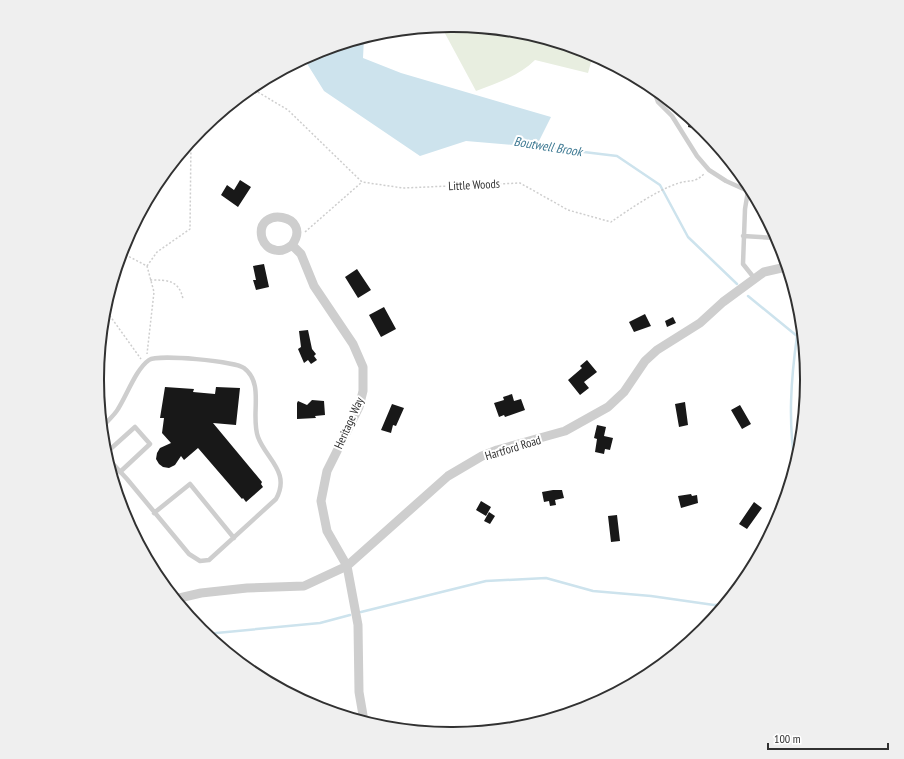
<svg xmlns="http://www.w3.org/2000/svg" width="904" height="759" font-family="'PT Sans Narrow',sans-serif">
<rect width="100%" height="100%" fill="#fff"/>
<path fill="#e8eee0" d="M452,25L521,32L588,52L593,55L588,73L535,60C519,76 497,83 476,91L441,26Z"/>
<path fill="#cde3ed" d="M364,38L363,58L401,73L551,117L536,147L466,141L420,156L324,91L306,62L301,60L317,52Z"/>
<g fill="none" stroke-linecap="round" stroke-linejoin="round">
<path stroke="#cde3ed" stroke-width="2.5" d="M534,146L617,156L660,185L688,237L737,284
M748,296L797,336L802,338
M795,464C788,421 791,379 797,336
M361,612L486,581L546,578L593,591L651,596L714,605L724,604
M206,634L320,623L350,615"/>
</g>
<path fill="#181818" d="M690,119L703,129L705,131L688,127Z
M240,180L251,187L238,207L221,195L227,185L234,190Z
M264,264L269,287L256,290L253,280H256L253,266Z
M357,269L371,290L358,298L345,277Z
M384,307L396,329L381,337L369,315Z
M645,314L651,326L634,332L629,322Z
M673,317L676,323L667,327L665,321Z
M308,330L312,349L316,354L314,356L317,360L311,364L308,360L304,363L298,349L301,347L299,331Z
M587,360L597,372L584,382L589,388L580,395L568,380L582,368L580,366Z
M165,387L194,389L193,392L215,394L216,387L240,388L236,425L213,423L262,482L261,484L263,487L246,502L243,498L242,499L198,448L184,460L181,456L175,465L169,468L163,467L159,464L156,459L157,453L160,448L171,443L162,433L164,418H160Z
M512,394L514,401L521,399L525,410L505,417L504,415L499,417L494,403L504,400L503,397Z
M312,400L324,401L325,415L315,416L316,418L297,419V403L298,401L307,405Z
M685,402L688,425L679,427L675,404Z
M392,404L404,408L396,426L393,425L391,433L381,430Z
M740,405L751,424L742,429L731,410Z
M597,425L606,427L604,436L613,438L610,450L605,449L604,454L595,452L597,439L594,438Z
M553,490H562L564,498L555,500L556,505L550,506L549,501L544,502L542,492Z
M691,494L692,496L697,495L698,503L681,508L678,496Z
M481,501L491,507L486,516L476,510Z
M754,502L762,508L747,529L739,524Z
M489,512L495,516L490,524L484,521Z
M617,515L620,541L611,542L608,516Z"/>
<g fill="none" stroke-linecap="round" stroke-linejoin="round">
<path stroke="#cecece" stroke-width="1.5" stroke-dasharray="2 2" stroke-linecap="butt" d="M251,88L288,110L362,182L403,188L520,183L568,210L611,222C630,209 657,190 679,183C691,179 693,184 704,174
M305,232L362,182
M122,253L147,266L154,292L147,354
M147,266L157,252L190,229L191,141
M150,280C168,280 179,280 183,299
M105,309L141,359"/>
<path stroke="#cecece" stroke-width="4.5" d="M653,88L658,102L672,116L697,156L709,170L726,181L748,191L745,209L743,264L755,279
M743,236L776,238
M102,427C107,421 114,416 118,409C127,395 136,369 149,360C158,354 235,361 244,368C265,384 250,415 258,437C266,459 291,472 276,499L209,560L200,561L189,554L127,479L114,465L109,463
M106,453L135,427L150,444L120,472
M154,513L190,484L234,538"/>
<path stroke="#cecece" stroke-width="9" d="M292,245C287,249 282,252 275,250C269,249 264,244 262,238C254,205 314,214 292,245L301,254L314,286L353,344L363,367V391L359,407L327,471L321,501L327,531L347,566L358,625L359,692L364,721
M175,599L201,593L247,588L304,586L347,566L448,476L482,456L497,450L565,431L608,407L624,392L645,361L657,350L700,323L723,302L764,272L786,267"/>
</g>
<g text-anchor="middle" stroke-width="4" stroke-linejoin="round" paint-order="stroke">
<g font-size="12" fill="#313131" stroke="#fff">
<text transform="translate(474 185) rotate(-3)" y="4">Little Woods</text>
<text transform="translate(349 423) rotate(-66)" y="4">Heritage Way</text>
<text transform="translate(513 448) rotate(-17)" y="4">Hartford Road</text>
</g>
<g font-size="13" font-style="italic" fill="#3f7a93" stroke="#fff">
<text transform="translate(548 146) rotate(9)" y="5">Boutwell Brook</text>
</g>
</g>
<path d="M0 0H904V759H0ZM451 32H453A347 347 0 0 1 800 379V380A347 347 0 0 1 453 727H451A347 347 0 0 1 104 380V379A347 347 0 0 1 451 32Z" fill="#efefef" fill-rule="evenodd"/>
<path fill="none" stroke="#313131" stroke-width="2" d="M451 32H453A347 347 0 0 1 800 379V380A347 347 0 0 1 453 727H451A347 347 0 0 1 104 380V379A347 347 0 0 1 451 32Z"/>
<path d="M768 743v6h120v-6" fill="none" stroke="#313131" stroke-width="2"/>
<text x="774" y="743" font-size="12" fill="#313131" stroke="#ffffff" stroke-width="3" paint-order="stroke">100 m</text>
</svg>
